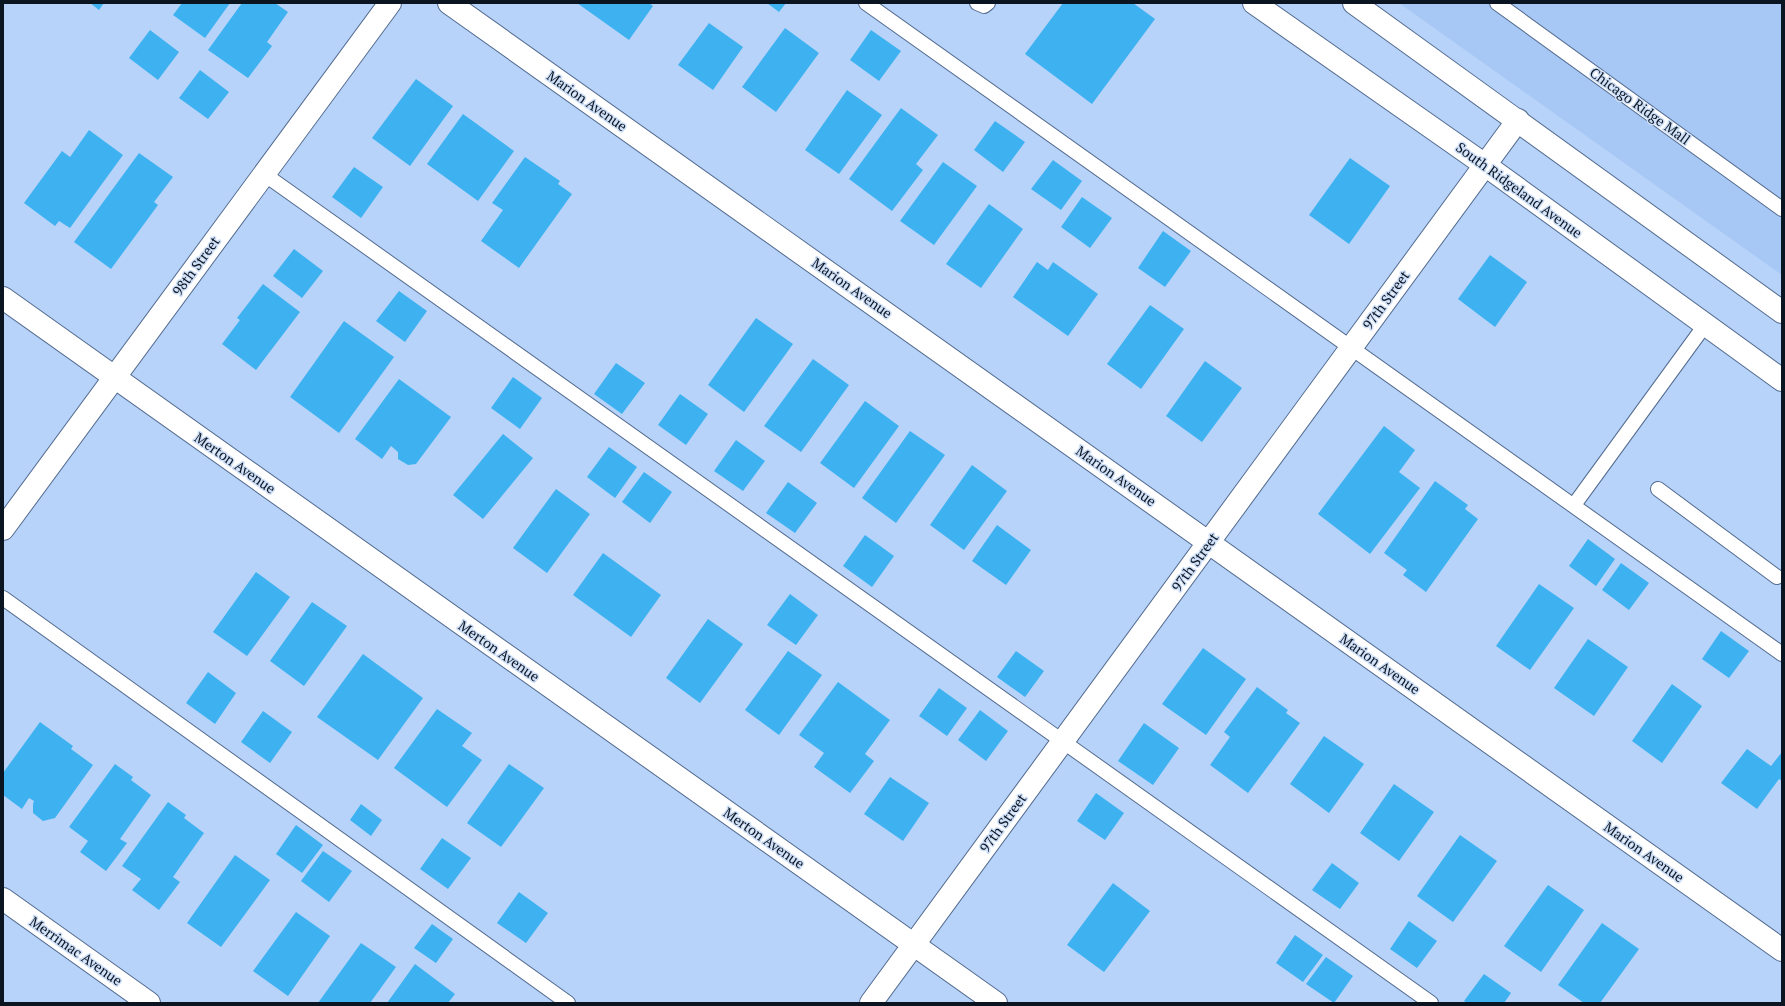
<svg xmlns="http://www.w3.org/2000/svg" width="1785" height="1006" font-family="'PT Serif',serif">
<rect width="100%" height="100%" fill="#b7d3fa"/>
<path fill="#a7c7f4" d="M1399,3H1782V275Z"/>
<path fill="#3eb2f0" d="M90,3H104L99,10Z
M182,3H230L205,38L173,15Z
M242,3H275L288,12L267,42L272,46L248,78L208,50Z
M577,3H649L653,6L629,40Z
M767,3H786L779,12Z
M1063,3H1133L1155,19L1092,104L1025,54Z
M709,23L743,47L713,90L678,65Z
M785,28L819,53L776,112L742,87Z
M150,30L179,52L158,80L129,58Z
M871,30L901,51L879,81L850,60Z
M200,70L229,92L208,119L179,98Z
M416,79L453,106L410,166L372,138Z
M847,90L882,115L839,174L805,150Z
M901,108L938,135L916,164L923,170L892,211L849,179Z
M463,114L514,151L478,201L427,164Z
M995,121L1025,142L1003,172L974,150Z
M89,130L123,155L70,228L59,221L55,226L24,203L62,151L70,157Z
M139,153L173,177L154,202L158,205L111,269L74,242Z
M525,157L560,181L558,184L572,194L519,268L481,241L503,210L492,203Z
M1350,158L1390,186L1349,244L1309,215Z
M1053,160L1082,181L1061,210L1031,189Z
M943,162L977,186L934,245L900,221Z
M354,167L383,187L361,218L332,197Z
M1082,197L1112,218L1090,248L1061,227Z
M989,204L1023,229L981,288L946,264Z
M1163,231L1191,251L1165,287L1138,268Z
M294,249L323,271L302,298L273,276Z
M1490,255L1527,282L1495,327L1458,299Z
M1037,262L1048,270L1053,262L1098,294L1068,336L1013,297Z
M263,284L300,312L256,370L222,344L240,320L237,318Z
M399,291L427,311L405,342L376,321Z
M1150,305L1184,329L1141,389L1107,364Z
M756,318L793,344L744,412L708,385Z
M344,321L394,357L339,433L290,397Z
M813,359L849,385L801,452L764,426Z
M1205,361L1242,388L1202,442L1166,416Z
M616,363L645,383L622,414L594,394Z
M513,377L542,398L520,429L491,408Z
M399,379L451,417L416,464L408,465L398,459V452L391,446L382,459L355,439Z
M680,394L708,414L686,445L658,425Z
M865,401L899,426L854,488L820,463Z
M1384,426L1415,450L1399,472L1420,488L1370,554L1318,514Z
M910,431L945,455L896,523L862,498Z
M503,434L533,458L483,519L453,495Z
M736,440L765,461L743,491L714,471Z
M609,447L637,467L615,498L587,477Z
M972,465L1007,491L964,550L930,525Z
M644,472L672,492L650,523L622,502Z
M1435,481L1468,505L1465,509L1478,519L1426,592L1403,575L1407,570L1384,553Z
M788,482L817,503L795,533L766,513Z
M556,489L590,514L547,573L513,548Z
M997,525L1031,550L1006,585L972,561Z
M865,535L894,556L872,587L843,566Z
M1588,539L1615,559L1596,586L1569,566Z
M603,553L661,595L631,637L573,595Z
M1621,563L1649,583L1629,610L1602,590Z
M256,572L290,597L247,656L213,632Z
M1539,584L1574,608L1530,670L1496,646Z
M790,594L818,615L796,645L767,625Z
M312,602L347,626L304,686L270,661Z
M708,619L743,644L700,703L666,678Z
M1721,631L1749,651L1729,678L1702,659Z
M1588,639L1628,667L1594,716L1554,688Z
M1203,648L1246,679L1206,735L1162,704Z
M788,651L822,675L779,735L745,710Z
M1016,651L1044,671L1025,697L997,677Z
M363,654L423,698L378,760L317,717Z
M208,672L236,693L215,724L186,703Z
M838,682L890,720L865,754L874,761L850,793L814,767L824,753L799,735Z
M1672,684L1702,706L1662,763L1632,741Z
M1257,687L1288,710L1286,713L1300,723L1248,793L1210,765L1230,737L1224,732Z
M939,688L967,708L947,736L919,716Z
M437,709L472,733L462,746L482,760L447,807L394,768Z
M980,710L1008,731L986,761L958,740Z
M263,711L292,732L270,763L241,742Z
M40,722L73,746L71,749L93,765L55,818L43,821L33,813V804L34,801L29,798L22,809L3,795V773Z
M1144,723L1179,748L1153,785L1118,761Z
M1324,736L1364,764L1329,813L1290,784Z
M1747,749L1771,766L1782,752V781L1779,779L1757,809L1721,783Z
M115,764L133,777L131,780L151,795L120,839L127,843L106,871L80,852L88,841L69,827Z
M509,764L544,788L501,847L467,823Z
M890,777L929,803L903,841L864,814Z
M1394,784L1434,812L1399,861L1360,833Z
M1096,793L1124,813L1105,840L1077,821Z
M168,802L186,815L184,818L204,833L173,877L180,882L159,910L132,890L141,879L122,866Z
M361,804L382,820L371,836L350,820Z
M296,825L323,845L302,873L276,854Z
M1460,835L1497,861L1453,922L1417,896Z
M442,838L471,858L448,889L420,869Z
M323,851L352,871L329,902L301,881Z
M235,855L270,880L221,947L187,923Z
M1332,863L1359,883L1340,909L1312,890Z
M1113,883L1150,911L1104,972L1067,945Z
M1548,885L1584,910L1541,972L1504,946Z
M519,892L548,913L526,943L497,923Z
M296,912L330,936L288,996L253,971Z
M1409,921L1437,941L1417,968L1390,949Z
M1602,923L1639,949L1600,1003H1584L1558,985Z
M432,924L453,939L436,963L414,948Z
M1295,935L1323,955L1303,982L1276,963Z
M361,943L396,967L370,1003H318Z
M1326,957L1353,976L1334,1003L1306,984Z
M415,964L455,994L448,1003H387Z
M1484,974L1511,993L1504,1003H1467L1464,1001Z"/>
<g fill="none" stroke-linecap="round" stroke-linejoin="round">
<defs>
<path id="service" d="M866,3L1782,654
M977,3L984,6L988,3
M1497,3L1782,209
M264,174L1431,1003
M1658,489L1777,577
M1574,505L1705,325
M3,598L568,1003"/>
<path id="minor" d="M449,3L1782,950
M3,298L996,1003
M3,529L390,3
M3,899L149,1003
M871,1003L1518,120"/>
<path id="secondary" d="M1254,3L1485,165L1782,380
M1354,3L1782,312"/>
</defs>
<use href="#service" stroke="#536b8e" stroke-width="16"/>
<use href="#minor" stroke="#536b8e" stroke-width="24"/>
<use href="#secondary" stroke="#536b8e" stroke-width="24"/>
<use href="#service" stroke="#fff" stroke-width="14"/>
<use href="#minor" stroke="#fff" stroke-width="22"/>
<use href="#secondary" stroke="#fff" stroke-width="22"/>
</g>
<g text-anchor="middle" stroke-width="3" stroke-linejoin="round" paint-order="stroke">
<g font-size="14" fill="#0b1522" stroke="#cedff7">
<text transform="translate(587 101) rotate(35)" y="5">Marion Avenue</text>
<text transform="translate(1640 106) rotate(36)" y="5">Chicago Ridge Mall</text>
<text transform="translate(1519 190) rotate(36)" y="5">South Ridgeland Avenue</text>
<text transform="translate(196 266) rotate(-54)" y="5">98th Street</text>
<text transform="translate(852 288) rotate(35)" y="5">Marion Avenue</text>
<text transform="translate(1386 300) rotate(-54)" y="5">97th Street</text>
<text transform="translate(235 463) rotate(35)" y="5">Merton Avenue</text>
<text transform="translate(1116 476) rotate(35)" y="5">Marion Avenue</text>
<text transform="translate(1195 562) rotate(-54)" y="5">97th Street</text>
<text transform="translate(499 651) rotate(35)" y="5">Merton Avenue</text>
<text transform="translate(1380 664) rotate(35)" y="5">Marion Avenue</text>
<text transform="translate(1003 823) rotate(-54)" y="5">97th Street</text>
<text transform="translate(764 838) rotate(35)" y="5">Merton Avenue</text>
<text transform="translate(1644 852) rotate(35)" y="5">Marion Avenue</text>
<text transform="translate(76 951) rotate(35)" y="5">Merrimac Avenue</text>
</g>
</g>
<rect width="1785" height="1006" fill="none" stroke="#0b1522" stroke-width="8"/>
</svg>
